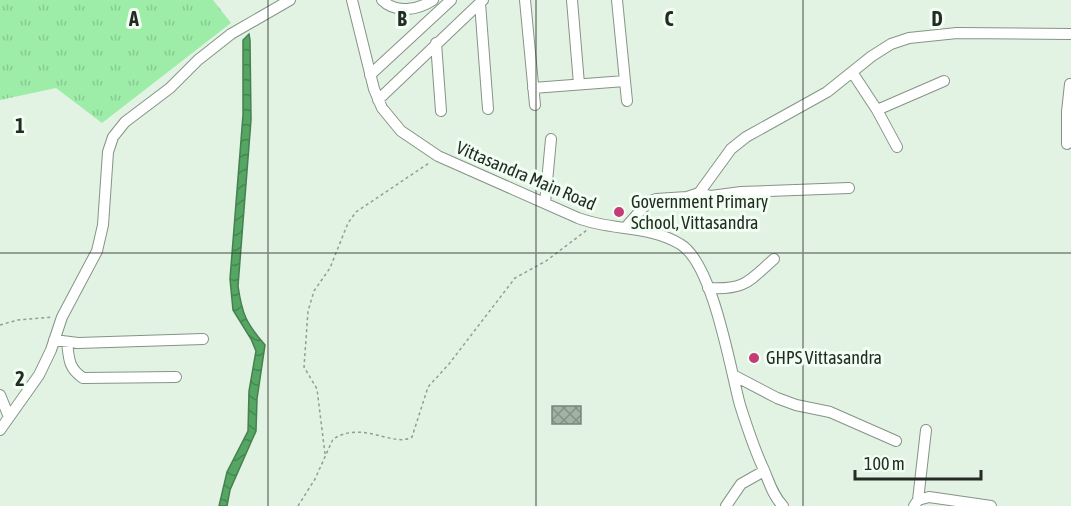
<svg xmlns="http://www.w3.org/2000/svg" width="1071" height="506" font-family="'Asap Condensed',sans-serif">
<defs>
<pattern id="grass-tufts" width="24" height="20" patternUnits="userSpaceOnUse" patternTransform="scale(1.5)"><rect width="24" height="20" fill="#9deda8"/><path d="M3 7l-1-3M5 7V3M7 7l1-3M15 17l-1-3M17 17v-4M19 17l1-3" fill="none" stroke="#87cb90"/></pattern>
<pattern id="water-waves" width="16" height="10" patternUnits="userSpaceOnUse" patternTransform="scale(1.5)"><rect width="16" height="10" fill="#55a563"/><path d="M0 5q4-4 8 0t8 0" fill="none" stroke="#468751"/></pattern>
<pattern id="building-cross-hatch" width="8" height="8" patternUnits="userSpaceOnUse" patternTransform="scale(1.5)"><rect width="8" height="8" fill="#a2b2a4"/><path d="M0 0l8 8M0 8l8-8" fill="none" stroke="#849185"/></pattern>
</defs>
<rect width="100%" height="100%" fill="#e2f2e3"/>
<path fill="url(#grass-tufts)" d="M0,0H213L231,23L102,123L56,88L0,100Z"/>
<path fill="url(#water-waves)" stroke="#468050" stroke-width="1.5" d="M249,34L250,40L251,120L238,286C242,314 246,323 265,345L257,399L256,431L230,490L227,506H219L227,472L248,431L249,391L256,351L251,339L233,310L230,279L243,115V40Z"/>
<path fill="url(#building-cross-hatch)" stroke="#778679" stroke-width="1.5" d="M552,406H581V424H552Z"/>
<g fill="none" stroke-linecap="round" stroke-linejoin="round">
<defs>
<path id="minor" d="M352,0L374,89L382,108L401,131L438,156L578,218C611,231 649,225 680,244C713,263 730,368 740,405C747,427 754,449 764,470C769,482 773,496 783,506
M382,0C396,14 418,10 433,0
M525,0L535,105
M572,0L579,84
M480,3L488,109
M436,43L441,111
M852,72L877,110L944,81
M370,75L451,0
M625,81L627,101
M533,88L625,81L617,0
M378,100L483,0
M877,110L897,147
M1067,144V112L1070,84
M699,193L711,196L741,192L849,188
M545,203L551,139
M626,227L648,202L656,199L687,197L699,193L731,149L746,137L827,92L872,56L891,44L909,38L957,33L1071,34
M708,288C745,290 748,282 774,259
M54,340L78,343L203,339
M67,342C69,358 68,368 83,378L176,377
M733,375L777,398L796,405L830,412L896,441
M0,395L9,417
M0,430L39,375L51,350L62,317L97,251L103,225L108,152L113,137L125,122L170,88L198,60L231,34L290,0
M918,500L926,430
M726,506L741,484L764,471
M914,506L918,500L929,497L991,506"/>
</defs>
<use href="#minor" stroke="#859487" stroke-width="12"/>
<path stroke="#929e93" stroke-width="1.5" stroke-dasharray="3 3" stroke-linecap="butt" d="M0,325L18,320L52,317
M325,454L317,389L304,367L308,311L314,291L330,268L348,223L356,212L429,163
M298,506L315,479L333,439C364,420 393,448 412,437L428,387L449,364L515,278L546,261L587,230"/>
<use href="#minor" stroke="#fff" stroke-width="10"/>
</g>
<path fill="none" stroke="#242a24" stroke-width="1.5" stroke-opacity="0.55" d="M268,0V506M536,0V506M803,0V506M0,253H1071"/>
<g fill="#c43b76" stroke="#f1fef2" stroke-width="2">
<circle cx="619" cy="212" r="6"/>
<circle cx="754" cy="358" r="6"/>
</g>
<g text-anchor="middle" stroke-width="6" stroke-linejoin="round" paint-order="stroke">
<g font-size="18" fill="#242a24" stroke="#f1fef2">
<text transform="translate(526 176) rotate(23)" y="6">Vittasandra Main Road</text>
</g>
<g font-size="18" fill="#242a24" stroke="#f1fef2" text-anchor="start">
<text x="631" y="208">Government Primary<tspan x="631" dy="21">School, Vittasandra</tspan></text>
<text x="766" y="364">GHPS Vittasandra</text>
</g>
</g>
<g font-size="20" text-anchor="middle" font-weight="bold" fill="#242a24" stroke="#f1fef2" stroke-width="6" stroke-linejoin="round" paint-order="stroke">
<text x="134" y="26">A</text>
<text x="402" y="26">B</text>
<text x="669" y="26">C</text>
<text x="937" y="26">D</text>
<text x="20" y="133">1</text>
<text x="20" y="386">2</text>
</g>
<path d="M855 470v9h126v-9" fill="none" stroke="#242a24" stroke-width="3"/>
<text x="864" y="470" font-size="18" fill="#242a24" stroke="#f1fef2" stroke-width="4.5" paint-order="stroke">100 m</text>
</svg>
